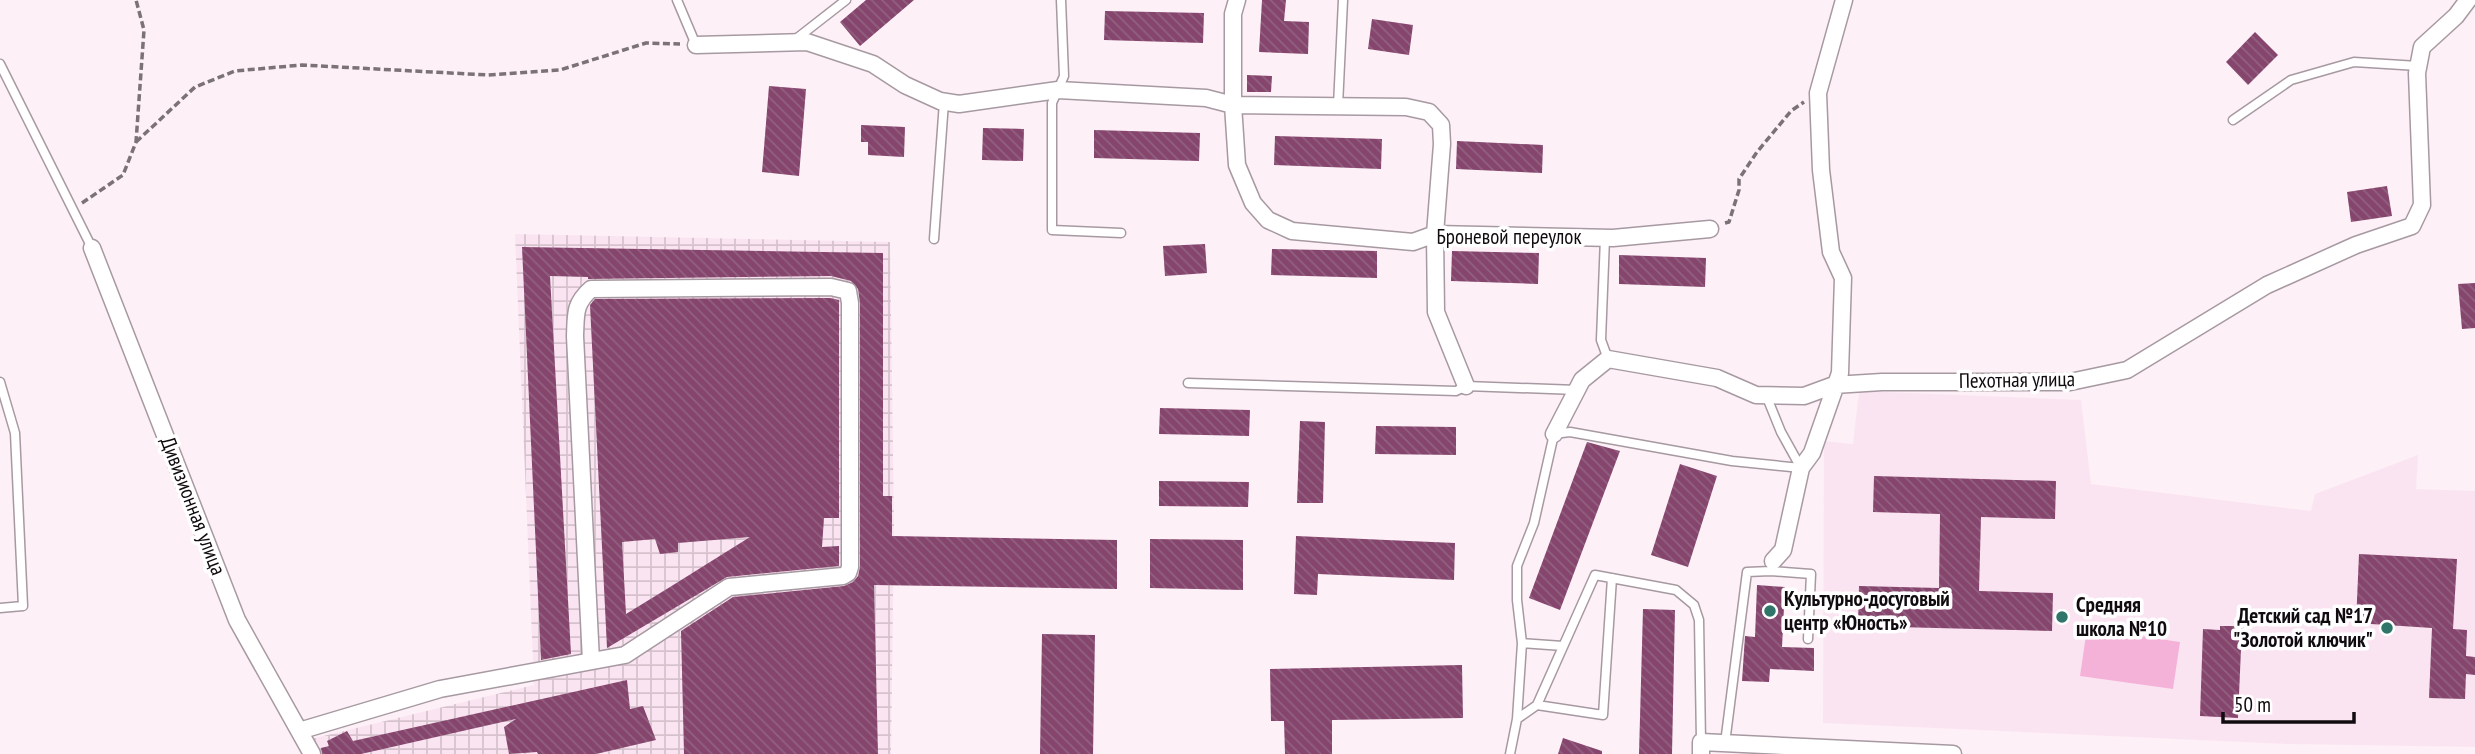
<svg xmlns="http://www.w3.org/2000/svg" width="2475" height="754" font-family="'PT Sans Narrow',sans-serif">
<defs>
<pattern id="industrial-grid" width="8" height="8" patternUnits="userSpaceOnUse" patternTransform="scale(1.75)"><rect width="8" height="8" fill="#fbe4f1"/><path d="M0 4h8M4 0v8" fill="none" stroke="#d6c2cd"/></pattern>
<pattern id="building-back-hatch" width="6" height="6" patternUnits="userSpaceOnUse" patternTransform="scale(1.75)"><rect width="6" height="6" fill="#85456d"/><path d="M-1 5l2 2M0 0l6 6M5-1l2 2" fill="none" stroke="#926180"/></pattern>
</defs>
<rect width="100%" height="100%" fill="#fdf0f7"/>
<path fill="#fbe4f1" d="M1859,391L2081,400L2091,484L2311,511L2315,494L2418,455L2416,489L2475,491V747L2287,744L1823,723L1824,441L1853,444Z"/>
<path fill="url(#industrial-grid)" d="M515,234L890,242L894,525L891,754H321L311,739L534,685Z"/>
<path fill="#f5b2d9" d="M2087,628L2180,642L2173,689L2080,676Z"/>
<path fill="url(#building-back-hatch)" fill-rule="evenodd" d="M866,0H914L860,46L840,22Z
M1262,0H1286L1284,21L1309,22L1308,54L1259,52Z
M1105,11L1204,13L1203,43L1104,40Z
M1372,19L1413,25L1409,55L1368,49Z
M2255,32L2278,55L2248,85L2226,62Z
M1247,75L1272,76L1271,92H1247Z
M769,86L806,89L799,176L762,172Z
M861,125L905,127L904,157L868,155V142H861Z
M983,128L1024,129L1023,161L982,160Z
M1094,130L1200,133L1199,161L1094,158Z
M1275,136L1382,139L1381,169L1274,165Z
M1457,141L1543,145L1542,173L1456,169Z
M2387,186L2392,216L2351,222L2347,192Z
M1205,244L1207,273L1165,276L1163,246Z
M522,247L883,253V496H892V536L1117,540V589L874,585L878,754H684L681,631L733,597L844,586L853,582L858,576L860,567V303L858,289L851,281L831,276L588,279V277L550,276L571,654L541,660Z
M1272,249L1377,251V278L1271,275Z
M1452,251L1539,253L1538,284L1451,281Z
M1619,255L1706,258L1705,287L1619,284Z
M2475,283V328L2462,329L2458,284Z
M830,298L839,300V518H824L822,547L839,546V566L727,577L607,648L590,305L595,299ZM750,537L670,587L626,614L622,542L655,539L660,554L678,552V543Z
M1160,408L1250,410L1249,436L1159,434Z
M1300,421L1325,422L1323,503H1297Z
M1376,426L1456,427V455L1375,454Z
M1587,442L1620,451L1560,610L1529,598Z
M1680,464L1717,476L1688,567L1651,555Z
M1874,476L2056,481L2055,519L1981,517L1979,591L2053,593L2052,631L1858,626L1859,586L1939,588L1940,514L1873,512Z
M1159,481L1249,482L1248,507L1159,506Z
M1296,536L1455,543L1454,580L1318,574L1317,595L1294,594Z
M1150,539L1243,540V590L1150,588Z
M2359,554L2457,559L2453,629L2467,630L2466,656L2475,657V675L2466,674L2465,699L2429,698L2432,628L2356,623Z
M1757,585L1785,587L1782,647L1814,648V671L1770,669L1769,682L1742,681L1745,636L1755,637Z
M1643,609L1675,610L1672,754H1639Z
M2220,626H2242L2238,718L2200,716L2203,629L2220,630Z
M1042,634L1095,635L1093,754H1040Z
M1462,665L1463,718L1332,720V754H1285L1284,721H1271L1270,669Z
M627,680L630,709L643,706L656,740L596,754H538L537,752L509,754L504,727L516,719L361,754H322L321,748L329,746L327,741L347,731L353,741Z
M1563,738L1602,751V754H1558Z"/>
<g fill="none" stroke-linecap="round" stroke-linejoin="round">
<defs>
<path id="lane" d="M677,0L696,45
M1061,0L1064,76L1052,103V230L1121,233
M796,39L846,0
M0,64L92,248
M1338,106L1343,0
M2233,120L2291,80L2354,62L2418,66
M1605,238L1601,340L1608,359
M934,239L944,102
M0,382L15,433L23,606L0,608
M1188,383L1456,391L1466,386L1577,390
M1766,395L1781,432L1801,468
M1771,571L1811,574L1808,639
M1522,643L1563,646
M1537,705L1603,715L1612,578
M1517,719L1537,705L1595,575L1676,590L1694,605L1699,620L1701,742
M1725,743L1747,572L1771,571L1773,561
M1510,754L1517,719L1522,643L1517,600V566L1534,523L1554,434L1570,432L1732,461L1801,468"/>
<path id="street" d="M1237,0L1233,14V105L1237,165L1253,203L1268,220L1292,231L1413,242L1435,234L1613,238L1710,229
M696,45L807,42L873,64L905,85L940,101L959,104L1058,90L1206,98L1233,105L1406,107L1429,112L1441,125L1442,144L1435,234L1436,312L1466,386
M92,248L237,620L312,754
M1554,434L1582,380L1608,359L1717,378L1756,395L1804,396L1834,385L1882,382H2070L2127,370L2267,285L2356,245L2412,226L2422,205L2417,73L2422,47L2456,16L2468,0
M1773,561L1783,550L1801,468L1812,453L1840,373L1843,278L1831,252L1821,170L1818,93L1844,0
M299,731L440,689L625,655L729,587L843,576L848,573L850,567V303L848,291L831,287L591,289C574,304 576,314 575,336L591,661
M1701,754V742L1953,754"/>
</defs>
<use href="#lane" stroke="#a799a1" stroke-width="11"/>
<use href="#street" stroke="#a799a1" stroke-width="19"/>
<path stroke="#7b7277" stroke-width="3.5" stroke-dasharray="7 3.5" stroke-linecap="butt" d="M136,142L195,87L235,71L302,65L488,75L560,70L646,43L680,44
M82,203L123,175L136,142L144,30L136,0
M1725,223L1729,222L1739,190V179L1757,152L1791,111L1804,102"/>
<use href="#lane" stroke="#fff" stroke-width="8"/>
<use href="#street" stroke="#fff" stroke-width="16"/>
</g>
<g fill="#30756a" stroke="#fff" stroke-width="2.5">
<circle cx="1770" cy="611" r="7"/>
<circle cx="2062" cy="617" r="7"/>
<circle cx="2387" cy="628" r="7"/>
</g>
<g text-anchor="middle" stroke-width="7" stroke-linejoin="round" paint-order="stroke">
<g font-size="21" fill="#100b0e" stroke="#fff">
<text x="1509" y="244">Броневой переулок</text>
<text transform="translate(2017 380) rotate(-1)" y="7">Пехотная улица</text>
<text transform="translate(193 506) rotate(69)" y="7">Дивизионная улица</text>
</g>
<g font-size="21" font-weight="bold" fill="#100b0e" stroke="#fff" text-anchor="start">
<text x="1784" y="606">Культурно-досуговый<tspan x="1784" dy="24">центр «Юность»</tspan></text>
<text x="2076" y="612">Средняя<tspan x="2076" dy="24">школа №10</tspan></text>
<text x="2373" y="623" text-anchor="end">Детский сад №17<tspan x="2373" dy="24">"Золотой ключик"</tspan></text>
</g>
</g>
<path d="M2223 712v10h131v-10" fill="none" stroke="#100b0e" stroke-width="3.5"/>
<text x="2234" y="712" font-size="21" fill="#100b0e" stroke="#ffffff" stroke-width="5" paint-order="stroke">50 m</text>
</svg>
